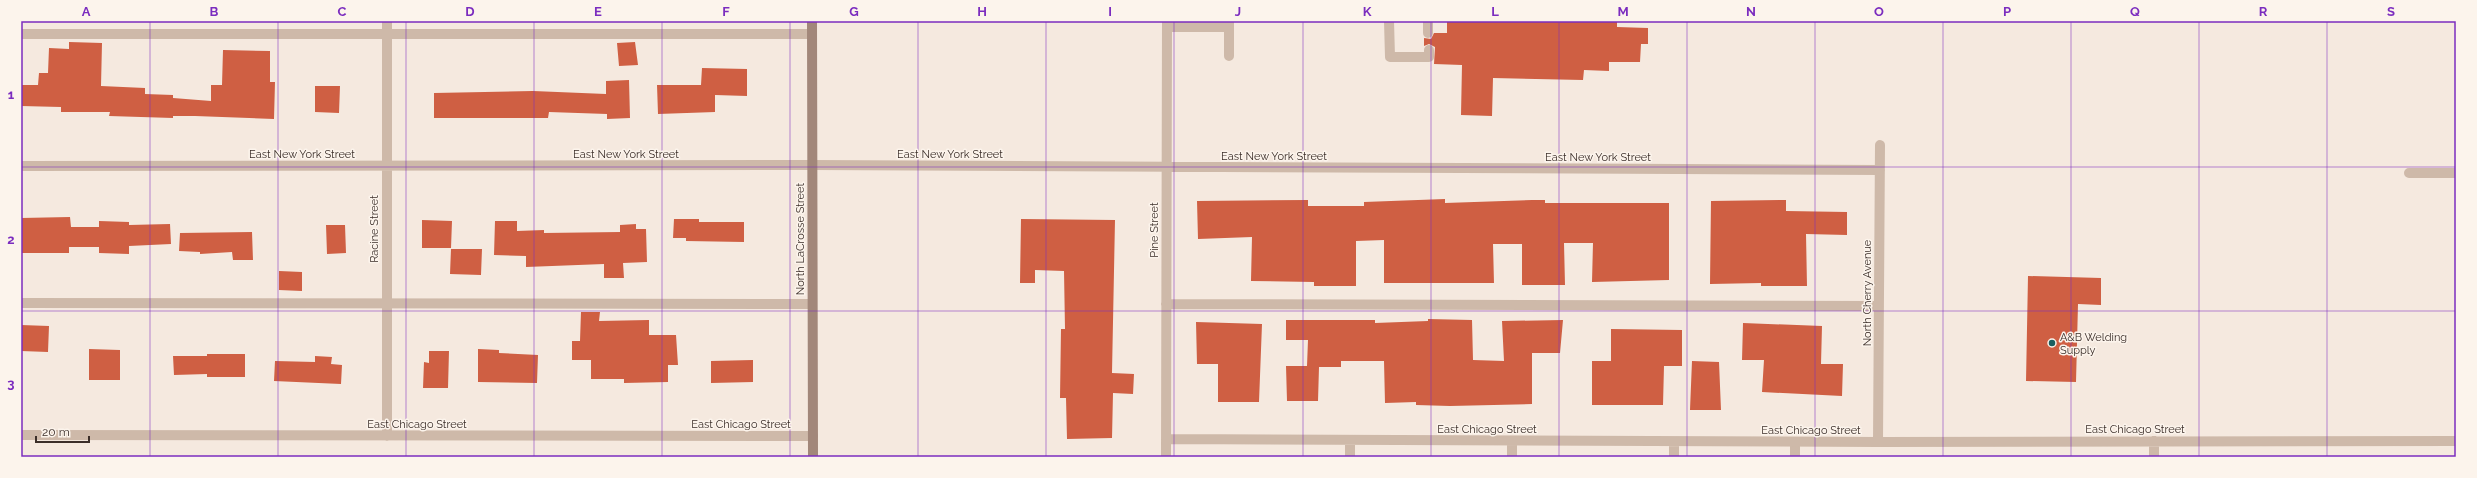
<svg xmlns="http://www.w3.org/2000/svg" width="2477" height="478" font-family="Raleway,sans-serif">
<rect width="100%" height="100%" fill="#f5e9df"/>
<path fill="#cf5f43" d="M1447,21H1617V27L1648,28V44H1641L1640,62H1609V71L1584,70L1583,80L1493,78L1492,116L1461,115L1462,65L1434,64L1435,47L1429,44L1424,46V38L1431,39L1434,33H1447Z
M69,42L102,43L101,86L145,88V94L173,95V98L211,101V85H222L223,50L270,51V82H275L274,119L195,116H173V118L109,116L110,112H61V107L21,106V85H38L39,73H48L49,48L69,49Z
M635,42L638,65L619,66L617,43Z
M702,68L747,69V96L715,95V112L658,114L657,85H701Z
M629,80L630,118L607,119V114L549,112L548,118H434V93L533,91L606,94V81Z
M315,86H340L339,113L315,112Z
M1445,199V203L1532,200H1545V203H1669V280L1592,282L1593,243H1564L1565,285H1522V244H1493L1494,283H1384V240L1356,241V286H1314V282L1251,281L1252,237L1198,239L1197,201L1308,200V206H1364V202Z
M1786,200V211L1847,212V235L1806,234L1807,286H1761V283L1710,284L1711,201Z
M70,217L71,227H99V221L129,222V225L170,224L171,244L129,246V254L99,253V247H69V253H21V218Z
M674,219H699V222H744V242L686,241V238H673Z
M1021,219L1115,220L1112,373L1134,374L1133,394L1113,393L1112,438L1067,439L1066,398H1060L1061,329H1065L1064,271L1035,270V283H1020Z
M422,220L452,221L451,248H422Z
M495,221H517V231L544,230V233L620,232V225L636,224V229H646L647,262L623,263L624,278H604V264L526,267V256L494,255Z
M326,225H345L346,253L327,254Z
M252,232L253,260H233L232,252L200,254V252L179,251L180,233Z
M451,249H482L481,275L450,274Z
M279,271L302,272V291L279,290Z
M2028,276L2101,278V305L2078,304L2076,382L2026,381Z
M581,312H600L599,321L649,320V335H676L678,365H668V382L624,383V379H591V360H572V341H580Z
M1428,319L1472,320L1473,360L1504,361L1502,321L1563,320L1560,353H1532V404L1450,406L1416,405V402L1385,403L1384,361H1341V367H1319L1318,401H1287L1286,366H1307L1308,340H1286V320H1375V323L1428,321Z
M1196,322L1262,324L1259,402H1218V364H1197Z
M1743,323L1822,326L1821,364H1843L1842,396L1762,392L1764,360H1742Z
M21,325L49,326L48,352L21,351Z
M1611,329L1682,330V366H1664L1663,405H1592V361H1611Z
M89,349L120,350V380H89Z
M478,349L499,350V353L538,355L537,383L478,382Z
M429,351H449L448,388H423L424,362L429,363Z
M207,354H245V377H207V374L174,375L173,356H207Z
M315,356L332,357L331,364L342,365L341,384L274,381L275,361L315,362Z
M753,360V382L711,383V361Z
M1692,361L1719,362L1721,410H1690Z"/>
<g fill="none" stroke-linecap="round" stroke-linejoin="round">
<path stroke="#ceb9a9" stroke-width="10" d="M1389,21L1390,57H1429V50
M1428,21V33
M1167,27H1229
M21,34H812
M1229,56V21
M21,303L812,304
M1795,442V457"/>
<path stroke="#ceb9a9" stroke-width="10" d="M21,166L812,165L1880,170
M2409,173H2456
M1166,304L1879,306
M21,435L813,436
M387,436V21
M1166,439L1878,442L2456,441
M1878,442L1880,145
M1166,457L1167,21
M1350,457V440
M1512,457V441
M1674,457V442
M2154,457V441"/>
<path stroke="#a2877a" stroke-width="10" d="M812,21L813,457"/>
</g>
<path fill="none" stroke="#7b2cbf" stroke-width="1" stroke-opacity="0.55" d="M150,21V457M278,21V457M406,21V457M534,21V457M662,21V457M790,21V457M918,21V457M1046,21V457M1174,21V457M1303,21V457M1431,21V457M1559,21V457M1687,21V457M1815,21V457M1943,21V457M2071,21V457M2199,21V457M2327,21V457M21,167H2456M21,311H2456"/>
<circle fill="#1b5f60" stroke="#fcf4ec" stroke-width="1.5" cx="2052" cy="343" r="4"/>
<g text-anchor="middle" stroke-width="3" stroke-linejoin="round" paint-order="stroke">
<g font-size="11" fill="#3b2e29" stroke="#fcf4ec">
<text x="302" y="158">East New York Street</text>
<text x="626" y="158">East New York Street</text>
<text x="950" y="158">East New York Street</text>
<text x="1274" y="160">East New York Street</text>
<text x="1598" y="161">East New York Street</text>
<text transform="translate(374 229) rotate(-90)" y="4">Racine Street</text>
<text transform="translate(1154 230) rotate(-90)" y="4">Pine Street</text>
<text transform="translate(800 239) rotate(-90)" y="4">North LaCrosse Street</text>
<text transform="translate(1867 293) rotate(-90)" y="4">North Cherry Avenue</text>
<text x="417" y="428">East Chicago Street</text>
<text x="741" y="428">East Chicago Street</text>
<text x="1487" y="433">East Chicago Street</text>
<text x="2135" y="433">East Chicago Street</text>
<text x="1811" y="434">East Chicago Street</text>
</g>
<g font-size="11" fill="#3b2e29" stroke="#fcf4ec" text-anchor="start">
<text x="2060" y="341">A&amp;B Welding<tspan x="2060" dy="13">Supply</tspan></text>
</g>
</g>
<rect width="2477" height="478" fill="none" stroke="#fcf4ec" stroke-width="44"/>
<path d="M36 436v6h53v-6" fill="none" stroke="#3b2e29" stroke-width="2"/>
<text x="42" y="436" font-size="12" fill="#3b2e29" stroke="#fcf4ec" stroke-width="3" paint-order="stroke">20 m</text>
<rect x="22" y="22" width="2433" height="434" fill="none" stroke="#7b2cbf" stroke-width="1.5"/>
<g font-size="13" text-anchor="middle" font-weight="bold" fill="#7b2cbf">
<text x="86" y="16">A</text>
<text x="214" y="16">B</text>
<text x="342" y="16">C</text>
<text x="470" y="16">D</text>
<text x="598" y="16">E</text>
<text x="726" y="16">F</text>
<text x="854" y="16">G</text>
<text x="982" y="16">H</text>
<text x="1110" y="16">I</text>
<text x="1238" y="16">J</text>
<text x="1367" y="16">K</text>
<text x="1495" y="16">L</text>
<text x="1623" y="16">M</text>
<text x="1751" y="16">N</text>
<text x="1879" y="16">O</text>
<text x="2007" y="16">P</text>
<text x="2135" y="16">Q</text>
<text x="2263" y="16">R</text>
<text x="2391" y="16">S</text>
<text x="11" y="99">1</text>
<text x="11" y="244">2</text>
<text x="11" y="388">3</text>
</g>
</svg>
